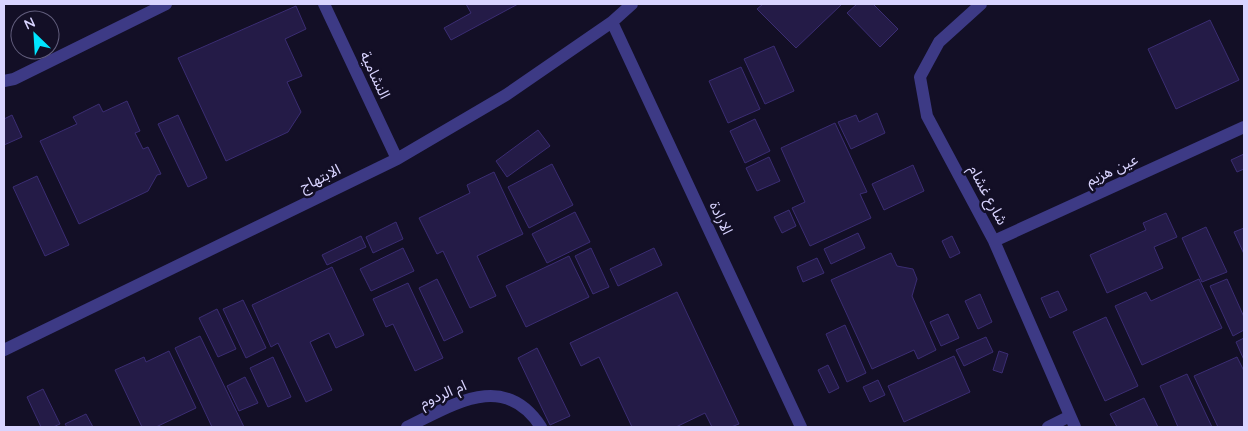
<svg xmlns="http://www.w3.org/2000/svg" width="1248" height="431" font-family="Quicksand,'Noto Sans Arabic',sans-serif">
<rect width="100%" height="100%" fill="#130f26"/>
<path fill="#241b47" stroke="#3b2d73" d="M466,4H518L451,40L444,28L471,13Z
M763,4H840L841,5L796,48L757,9Z
M857,4H873L898,29L880,47L847,13Z
M296,6L306,29L285,39L302,76L287,82L301,112L288,132L226,161L178,58Z
M1210,20L1239,80L1176,109L1148,49Z
M774,46L794,91L765,104L744,59Z
M741,67L760,109L728,123L709,81Z
M127,101L140,131L135,133L143,149L148,147L161,174L157,175L148,191L79,224L40,141L77,124L73,117L99,104L103,112Z
M877,113L885,133L851,149L838,122L856,115L859,122Z
M12,115L22,137L4,145V119Z
M178,115L207,178L188,187L158,124Z
M755,119L770,151L745,163L730,131Z
M835,123L867,192L860,194L871,218L810,246L792,208L805,202L781,148Z
M538,130L550,146L507,177L496,161Z
M1244,154V169L1237,172L1231,160Z
M769,157L780,181L757,191L746,168Z
M552,164L573,205L529,228L508,187Z
M913,165L924,191L884,210L872,184Z
M494,172L523,234L477,256L496,296L470,308L443,251L437,254L419,218L470,193L467,185Z
M37,176L69,245L45,256L13,187Z
M789,210L796,226L782,233L774,217Z
M575,212L590,242L547,263L532,234Z
M1166,213L1177,237L1154,247L1163,268L1107,293L1090,255L1146,230L1143,223Z
M396,222L403,239L373,253L366,237Z
M1206,227L1227,272L1202,282L1182,238Z
M1244,228V254L1234,232Z
M858,233L865,248L831,264L824,249Z
M361,236L366,247L327,265L322,255Z
M952,236L960,253L950,258L942,241Z
M403,248L414,271L371,291L360,269Z
M591,248L609,287L593,294L575,256Z
M654,248L662,265L618,286L610,269Z
M891,253L897,266L913,269L917,279L912,296L936,350L918,359L914,350L872,369L831,280Z
M569,256L589,297L526,327L506,286Z
M817,258L824,273L803,282L797,267Z
M332,267L364,335L336,348L329,333L310,342L332,390L306,402L278,343L271,347L252,305Z
M437,279L463,332L444,341L419,288Z
M1199,279L1222,328L1142,365L1115,306L1146,292L1151,301Z
M1227,279L1244,317V330L1233,336L1210,286Z
M408,283L443,358L415,371L393,324L386,327L373,299Z
M1058,291L1067,310L1050,318L1041,298Z
M677,292L739,424L731,427H712L705,413L676,427H632L599,357L581,366L570,343Z
M980,294L992,322L978,329L965,301Z
M243,300L266,348L246,358L223,309Z
M217,309L236,349L218,357L199,318Z
M948,314L959,338L941,346L930,322Z
M1106,317L1138,386L1105,401L1073,332Z
M845,325L866,373L847,382L826,334Z
M200,336L244,427H212L175,348Z
M986,337L993,352L964,366L956,350Z
M1244,338V360L1236,342Z
M537,348L570,416L550,425L518,358Z
M169,351L196,408L156,427H142L115,370L144,357L146,362Z
M999,351L1008,354L1002,373L993,370Z
M954,356L970,392L904,422L888,386Z
M273,357L291,397L268,407L250,368Z
M1237,357L1244,371V427H1218L1194,376Z
M828,365L839,388L829,393L818,370Z
M1187,374L1212,427H1178L1160,386Z
M245,377L258,403L239,411L227,386Z
M878,380L885,395L870,402L863,387Z
M43,389L60,424L53,427H41L27,397Z
M1144,398L1158,427H1117L1110,414Z
M86,414L93,427H67L65,424Z"/>
<g fill="none" stroke-linecap="round" stroke-linejoin="round">
<path stroke="#3d3a85" stroke-width="12" d="M324,4L397,159
M981,4L939,42L920,77L927,116L994,241L1075,427
M612,22L801,427
M4,81L14,79L166,4
M994,241L1244,127
M4,350L397,159L506,95L612,22L632,4
M407,427C453,405 504,370 541,427
M1048,427L1070,416"/>
</g>
<g text-anchor="middle" stroke-width="5" stroke-linejoin="round" paint-order="stroke">
<g font-size="15" fill="#d9d4ff" stroke="#130f26">
<text transform="translate(375 75) rotate(65)" y="5">النشامية</text>
<text transform="translate(1112 170) rotate(-25)" y="5">عين هزيم</text>
<text transform="translate(320 178) rotate(-26)" y="5">الابتهاج</text>
<text transform="translate(988 195) rotate(62)" y="5">شارع غشام</text>
<text transform="translate(721 218) rotate(65)" y="5">الارادة</text>
<text transform="translate(443 394) rotate(-23)" y="5">ام الردوم</text>
</g>
</g>
<rect width="1248" height="431" fill="none" stroke="#d9d4ff" stroke-width="10"/>
<g transform="translate(35 35) rotate(335)"><circle r="24" fill="#130f26" stroke="#625e7d"/>
<path d="M0-4L9 19L0 12L-9 19Z" fill="#00e5ff"/>
<text y="-8" font-size="14" font-weight="bold" text-anchor="middle" fill="#d9d4ff">N</text>
</g>
</svg>
